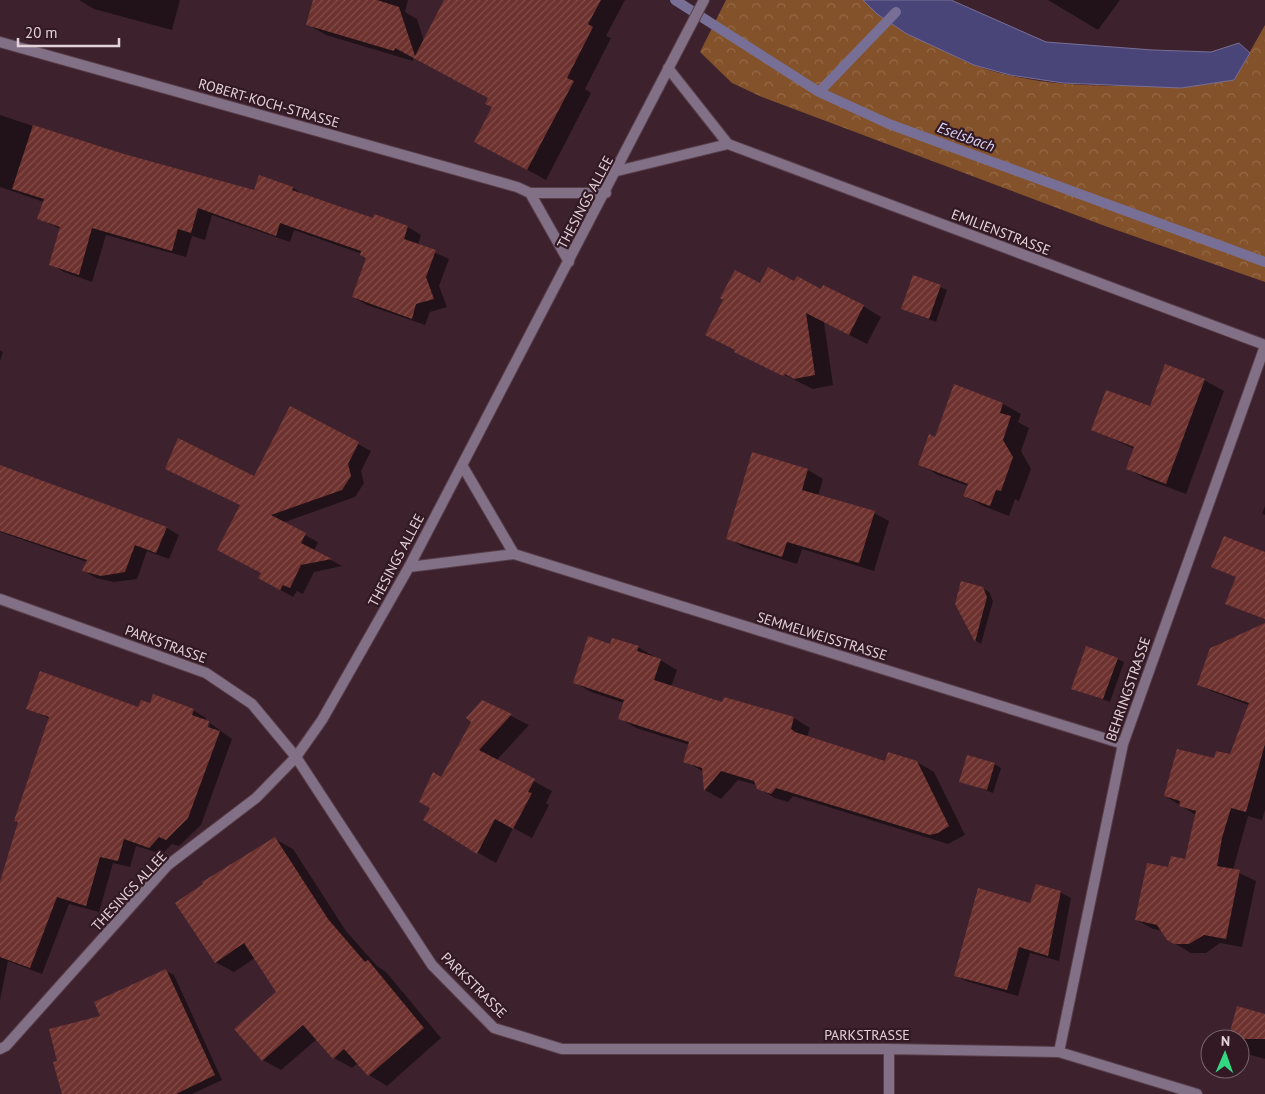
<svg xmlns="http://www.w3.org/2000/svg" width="1265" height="1094" font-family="'PT Sans',sans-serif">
<defs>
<pattern id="forest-crowns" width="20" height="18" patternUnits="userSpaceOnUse" patternTransform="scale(1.25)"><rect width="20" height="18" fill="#84522a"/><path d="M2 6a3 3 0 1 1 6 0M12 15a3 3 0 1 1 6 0" fill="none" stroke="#956a48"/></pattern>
<pattern id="building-hatch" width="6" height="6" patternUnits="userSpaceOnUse" patternTransform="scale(1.25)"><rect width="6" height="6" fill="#6d312e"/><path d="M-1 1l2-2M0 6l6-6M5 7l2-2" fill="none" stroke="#824e4c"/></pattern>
</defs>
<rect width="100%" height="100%" fill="#3d222e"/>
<path fill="url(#forest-crowns)" d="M726,0H863C885,22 909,35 936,47C949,53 961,60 974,65C1057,95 1148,85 1234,80L1265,25V282L1105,226L762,97L732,83L700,52Z"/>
<path fill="#4a4579" stroke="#786f96" d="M863,0H951L1046,42L1153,50L1211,52L1239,43L1250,53L1234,80L1181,88L1063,83L1010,75L974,65L907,34L877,14Z"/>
<path fill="#0007" d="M79,0H180L172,30L94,9Z
M315,0H408L405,12L417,19L424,41L446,0H625L606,36L611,38L585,89L591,93L546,180L494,152V107L489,98L413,57V61L326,35L307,24Z
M1048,0H1120L1098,30Z
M0,115L123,156L255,192L293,188L306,196L373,219L375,216L408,227L421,235L418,245L449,259L439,286L447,307L430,312L425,325L367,305L353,297L367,258L362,254L294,230L290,242L212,215L205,240L192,236L186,257L106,235L92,282L64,272L51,264L61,229L39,219L44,202L0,187Z
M914,276L947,290L936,322L902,309Z
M795,282L863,306L881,317L867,344L824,322L833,385L813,389L736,351L760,285Z
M0,350L3,352L0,361Z
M1204,380L1224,391L1186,494L1146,479L1127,468L1134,449L1093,429L1151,408Z
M1003,404L1021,414L1018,422L1029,428L1021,451L1031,469L1019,501L1015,499L1009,516L983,506L965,496L968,486L938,475L919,464L936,438Z
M290,408L371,451L361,471L364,483L355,497L282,523L318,542L314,551L342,566L314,572L303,594L297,591L293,597L272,585L262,573L255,478Z
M753,453L808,470L823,479L818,496L874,513L889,521L874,571L802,549L797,564L743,547L728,538Z
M7,469L167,528L179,535L169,559L147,551L137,579L114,582L96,578L84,571L87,562L0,532V489Z
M1265,506V515L1262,514Z
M982,588L989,592L993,601L981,644L976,641L956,604Z
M1265,624V711L1211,691L1198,684L1211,647Z
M611,645L638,647L677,670L671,687L723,704L725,698L794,718L810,728L807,737L886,762H917L934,772L965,835L948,844L793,796L788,802L775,798L758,788L757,785L738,780L721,799L705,790L704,772L685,761L690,745L636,728L619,718L624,703L591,692L574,682Z
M1117,659L1124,662L1110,702L1073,688Z
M483,702L529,725L496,761L552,791L546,803L549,805L532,838L513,828L496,863L436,829L431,808L442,778Z
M28,708L193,710L206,718L205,721L209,722L208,733L210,723L232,739L201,825L179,846L172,844L162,854L136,846L130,867L113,863L99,912L69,904L42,974L8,961L0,1000V883L19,823L16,821L50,719Z
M1265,728V810L1262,820L1248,816L1233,870L1256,881L1242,947L1220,943L1206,953H1191L1174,943L1163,931L1153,929L1137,920L1169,869L1186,861L1196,815L1165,796L1215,759L1231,756Z
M994,764L1001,768L993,793L961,781Z
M275,839L293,849L346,931L377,966L386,972L441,1038L387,1086L369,1075L358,1063L352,1068L334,1058L317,1039L281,1070L263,1060L278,992L255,958L234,972L215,962Z
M1060,892L1071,898L1059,961L1030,953L1018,996L966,981L955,975L1031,905Z
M166,971L174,975L222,1080L192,1094H63L59,1062L102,1016Z
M1265,1016V1059L1240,1052V1039H1229Z"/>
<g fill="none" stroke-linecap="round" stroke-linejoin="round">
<path stroke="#786f96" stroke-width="10" d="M675,0L819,92L889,124L1265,262
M819,92L896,12"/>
</g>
<path fill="url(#building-hatch)" d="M313,0H377L399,7L415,56L444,0H601L588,24L593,27L567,78L574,81L527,170L474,142L492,107L485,104L488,98L395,48L394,51L306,25Z
M33,125L124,154L254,190L259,175L293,187L292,190L373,218L374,214L408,226L404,239L436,250L426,277L434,299L416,304L412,319L352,297L366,258L360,255L361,251L280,223L276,236L198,208L191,233L178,229L172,251L92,228L79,275L49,265L60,227L37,219L44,199L12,189Z
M768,267L794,281L797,276L821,289L823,285L864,305L849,335L806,313L815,375L794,379L785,374L783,376L734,352L735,350L705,335L723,300L720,298L735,270L760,283Z
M913,275L941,285L929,319L901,309Z
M1165,364L1205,379L1166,484L1126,469L1134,447L1091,430L1106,390L1150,406Z
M954,384L1003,403L1000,413L1011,416L1003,440L1013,457L1001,491L996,490L990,506L963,496L968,484L918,465L929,434L935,437Z
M290,406L359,442L348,464L351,476L342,490L271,515L306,533L301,543L332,559L301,565L290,588L283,585L280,590L258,578L261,573L217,550L240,505L165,469L178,438L254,476Z
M752,452L808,469L802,490L875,511L859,563L787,542L782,557L726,539Z
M0,465L167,527L156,553L135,545L125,572L101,576L82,571L87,560L0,531Z
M1224,536L1265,552V619L1225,604L1236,577L1211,567Z
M961,581L983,587L987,597L975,642L955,604Z
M1265,623V744L1246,812L1231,808L1222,838L1217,866L1240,870L1226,939L1204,935L1189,944H1174L1167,940L1157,925L1135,920L1147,863L1168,867L1171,856L1185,859L1196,811L1179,806L1180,801L1164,796L1177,749L1214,758L1216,751L1230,754L1249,703L1197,685L1210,648Z
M588,636L610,644L612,638L639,646L637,651L661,659L654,680L722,702L724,697L794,717L791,729L795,732L885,761L888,752L917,761L949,826L938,833L930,835L776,788L771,794L757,789L754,781L721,771L704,791L702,768L683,762L689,742L618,719L624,700L573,683Z
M1086,646L1118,658L1103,699L1071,689Z
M40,671L138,707L141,700L150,703L153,694L194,709L192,715L209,721L208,727L220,731L188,818L166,840L159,837L149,848L124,839L118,861L100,857L86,906L57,897L30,968L0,957V882L18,822L14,821L49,717L26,709Z
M482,700L512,714L479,750L535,779L528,792L532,793L513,829L495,819L477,854L423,820L430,808L419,802L433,772L441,777L471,722L466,718Z
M967,755L995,763L987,790L959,782Z
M275,837L328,919L365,962L368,960L424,1028L368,1076L344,1049L333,1059L303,1025L262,1061L234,1029L276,992L244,943L215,963L175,903L203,884L202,882Z
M1036,884L1061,891L1048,956L1019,947L1007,990L954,976L978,888L1030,903Z
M166,969L215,1075L176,1094H62L53,1062L57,1061L49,1029L100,1016L94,1002Z
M1237,1006L1265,1014V1039H1228Z"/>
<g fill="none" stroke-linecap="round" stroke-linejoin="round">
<defs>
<path id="minor" d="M0,42L517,187L530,193H606
M668,68L728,144L1265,345
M617,171L728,144
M530,193L569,262
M462,465L514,554
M409,567L514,554L1123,744
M0,599L206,673L252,704L296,757L432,965L494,1028L562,1049H889L1059,1052L1197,1094
M0,1049L6,1046L168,865L256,798L296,757L322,720L409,567L704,0
M889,1049V1094
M1059,1052L1123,744L1265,346"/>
</defs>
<use href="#minor" stroke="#583e49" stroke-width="12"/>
<use href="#minor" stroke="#827086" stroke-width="10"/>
</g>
<g text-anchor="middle" stroke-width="4.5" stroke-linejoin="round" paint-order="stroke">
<g font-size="14" fill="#e4d2d9" stroke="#321924">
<text transform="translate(269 103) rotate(16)" y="5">ROBERT-KOCH-STRASSE</text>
<text transform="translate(585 202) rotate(-62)" y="5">THESINGS ALLEE</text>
<text transform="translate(1001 232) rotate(21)" y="5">EMILIENSTRASSE</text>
<text transform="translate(396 560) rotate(-62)" y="5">THESINGS ALLEE</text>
<text transform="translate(822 636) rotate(17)" y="5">SEMMELWEISSTRASSE</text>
<text transform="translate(166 644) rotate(20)" y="5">PARKSTRASSE</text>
<text transform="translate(1128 689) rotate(-71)" y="5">BEHRINGSTRASSE</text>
<text transform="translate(129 891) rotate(-47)" y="5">THESINGS ALLEE</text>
<text transform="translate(474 985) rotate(45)" y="5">PARKSTRASSE</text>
<text x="867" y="1040">PARKSTRASSE</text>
</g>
<g font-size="15" font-style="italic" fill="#d9d8fa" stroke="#321924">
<text transform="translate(966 137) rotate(20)" y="5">Eselsbach</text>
</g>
</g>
<g transform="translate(1225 1054) rotate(2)"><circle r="24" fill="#321924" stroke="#79636c"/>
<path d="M0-4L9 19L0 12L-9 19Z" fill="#32d882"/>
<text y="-8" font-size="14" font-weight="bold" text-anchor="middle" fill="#e4d2d9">N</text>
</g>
<path d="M18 38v8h101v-8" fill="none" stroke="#e4d2d9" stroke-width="2.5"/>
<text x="25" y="38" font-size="15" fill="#e4d2d9" stroke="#321924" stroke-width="4" paint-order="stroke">20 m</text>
</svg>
